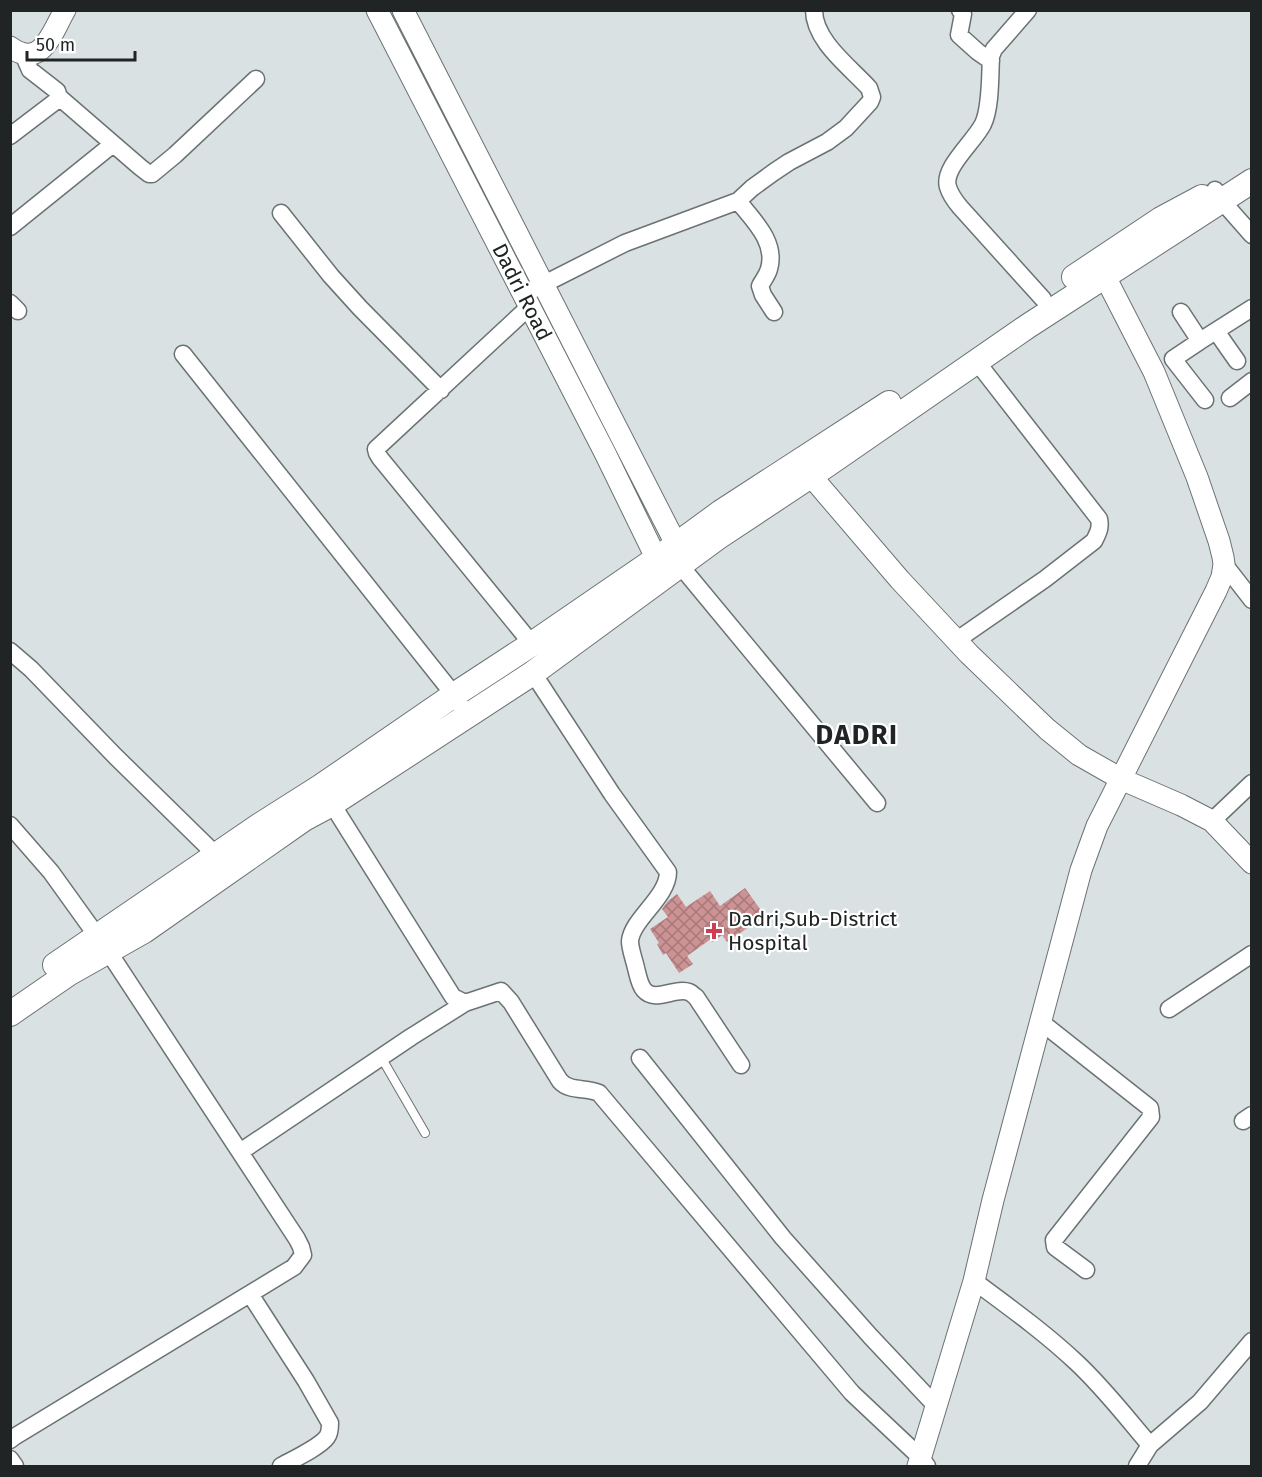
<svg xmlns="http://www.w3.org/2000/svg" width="1262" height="1477" font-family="'Fira Sans',sans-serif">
<defs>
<pattern id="building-cross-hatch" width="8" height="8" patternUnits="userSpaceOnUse" patternTransform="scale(1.5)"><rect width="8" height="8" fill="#cd9394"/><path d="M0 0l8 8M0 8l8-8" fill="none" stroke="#a67879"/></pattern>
</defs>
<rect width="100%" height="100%" fill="#d9e1e2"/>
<path fill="url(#building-cross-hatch)" d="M745,888L765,916L727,942L722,935L712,942L711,939L687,956L693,964L679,973L666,953L663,955L657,944L659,943L650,929L668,917L662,909L668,901L677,894L686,907L710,891L720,906Z"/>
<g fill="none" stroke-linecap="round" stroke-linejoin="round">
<defs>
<path id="service" d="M381,1057L425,1133"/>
<path id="minor" d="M960,10L963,14L959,35L978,52L991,61
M1028,10L994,49L991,56C990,74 991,108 983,124C975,141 942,168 948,187C950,194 955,201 960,207L1043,299
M59,97L140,167L149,174H152L175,155L256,79
M10,136L56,101L59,97L57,91L30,70L23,54
M1215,190L1222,201L1252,235
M738,201C753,220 777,242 769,269C767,276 763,280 760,286L763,295L774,312
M281,213L331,276L360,308L441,390
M10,227L113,144
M523,295L544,284L625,243L738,201L752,188L774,172L789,162L827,142L846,128L870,102L872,97L869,88C850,67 814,41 814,10
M10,303L18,311
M529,307L376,449L377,453L380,458L532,644
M1181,312L1200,341L1252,308
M1216,331L1237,361
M1200,341L1173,359L1205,400
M183,354L454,695L467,716
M1230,398L1252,381
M674,558L877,803
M1224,564L1252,600
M957,640L1045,579L1094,541C1098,533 1101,528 1099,519L977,362
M10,651L31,669L115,756L216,855
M533,673L612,794L668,872C668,897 632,919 630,941C630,949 634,959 636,968C638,975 639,984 644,990C655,1003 675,987 689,992C692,993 694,996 696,997L741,1065
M332,804L453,997L465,1003L501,991L511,1002L560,1081C570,1092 586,1087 599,1093L852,1393L920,1457L927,1466
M1212,821L1252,783
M10,825L51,872L97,936
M1169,1009L1252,954
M1041,1022L1150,1108L1151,1117L1054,1240L1055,1247L1086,1270
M640,1058L783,1238L871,1337L936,1406
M1243,1121L1252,1115
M240,1152L411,1037L465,1003
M974,1281C1009,1307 1044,1332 1076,1362C1103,1387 1126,1417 1150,1445
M250,1294L306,1381L330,1423C330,1428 330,1433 327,1437C320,1447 292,1460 281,1466
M10,1440L14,1437L294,1267L303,1255L301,1247L297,1239L108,951
M10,1459L15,1466
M1137,1466L1150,1445L1200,1402L1252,1341"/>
<path id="tertiary" d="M377,10L605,453L663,572
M403,10L676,544L686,559
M10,47C42,70 52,32 65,10
M811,476L900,580L969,654L1047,729L1079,755L1121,779L1181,805L1212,821L1252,863
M918,1466L974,1281L993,1200L1081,870L1097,826L1216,591L1222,577L1224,564L1223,557L1219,541L1197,477L1154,372L1097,261"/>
<path id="secondary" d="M1074,277L1161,219L1202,197
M55,965L260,825L320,787L454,695L532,644L669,550L721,512L889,403
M10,1014L68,974L144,931L304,819L332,804L533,673L717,538L827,465L1028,326L1252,181"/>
</defs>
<use href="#service" stroke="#6b7273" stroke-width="10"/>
<use href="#minor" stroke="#6b7273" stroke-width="19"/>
<use href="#tertiary" stroke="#6b7273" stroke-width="23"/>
<use href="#secondary" stroke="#6b7273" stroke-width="26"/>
<use href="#service" stroke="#fff" stroke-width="8"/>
<use href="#minor" stroke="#fff" stroke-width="16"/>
<use href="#tertiary" stroke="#fff" stroke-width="21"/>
<use href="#secondary" stroke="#fff" stroke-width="24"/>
</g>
<path fill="#cf3e50" stroke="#fff" stroke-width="2" d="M711 922h6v6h6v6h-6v6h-6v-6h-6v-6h6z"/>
<g text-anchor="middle" stroke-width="4.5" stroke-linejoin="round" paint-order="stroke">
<g font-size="21" fill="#212424" stroke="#fff">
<text transform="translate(522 292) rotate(63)" y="7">Dadri Road</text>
</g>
<g font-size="21" fill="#212424" stroke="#fff" text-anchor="start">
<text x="728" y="926">Dadri,Sub-District<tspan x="728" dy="24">Hospital</tspan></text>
</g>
<g font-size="27" font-weight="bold" letter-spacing="1.5" fill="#212424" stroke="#fff">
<text x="857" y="744">DADRI</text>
</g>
</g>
<rect width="1262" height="1477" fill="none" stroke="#212424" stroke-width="24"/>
<path d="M27 51v9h108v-9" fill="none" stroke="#212424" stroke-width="3"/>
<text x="36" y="51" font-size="18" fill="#212424" stroke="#ffffff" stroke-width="4.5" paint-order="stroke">50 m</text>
</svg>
